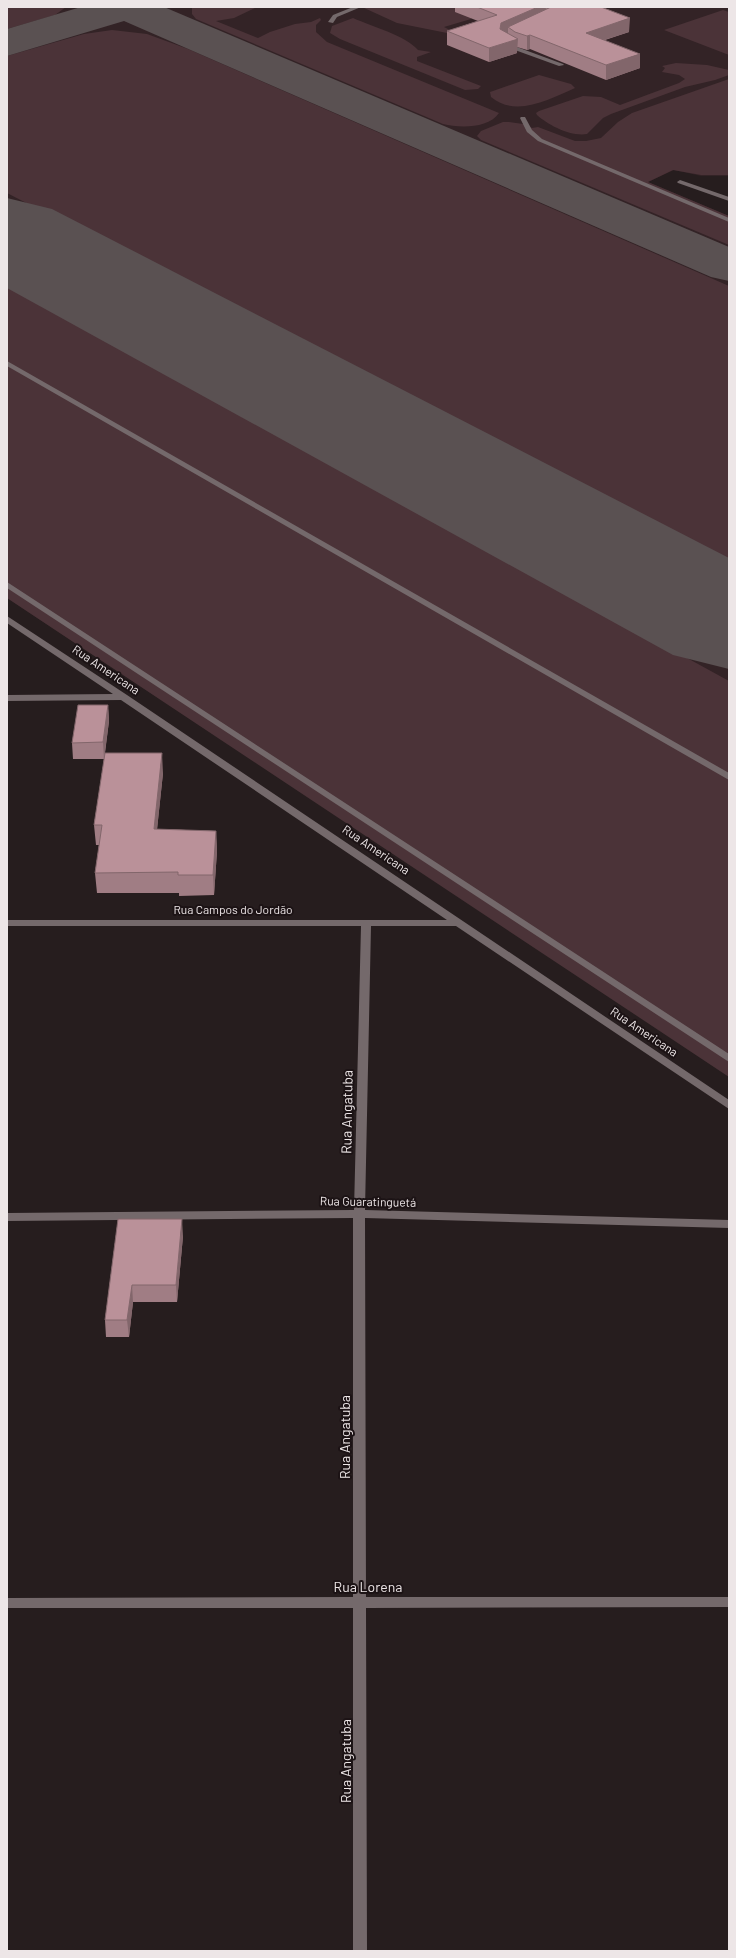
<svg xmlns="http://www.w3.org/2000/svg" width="736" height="1958" font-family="Barlow,sans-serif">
<rect width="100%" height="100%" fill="#261d1e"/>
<path fill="#332326" d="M7,7H729V176H701L674,170L648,182L729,216V1075L7,598Z"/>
<path fill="#4b3338" d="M7,7H66L55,15L7,29Z
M192,7H257L234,18L216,21L258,38L270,32L295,24L311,22L320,18L321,20L316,25V32L327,42L499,113C488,129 459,128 443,124L196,19L192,14Z
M362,7H469L471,19L444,27L462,36L397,23Z
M723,10L729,12V55L664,30Z
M353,18C373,27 405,35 418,50L431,52L417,57V61L481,86L478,89L465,90L340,39L330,33L332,26Z
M112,30L147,34L188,49L729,286V566L7,193V56L84,34Z
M676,63L707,65L729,70V75L715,80L685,87L611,114L603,118L587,134C571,137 548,125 537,115L536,113L539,111L583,96L601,97L620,105L679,83L685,79L679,75L662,72L665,68L662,66Z
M539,75L571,84L575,88C550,99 516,118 491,97L490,92L493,91Z
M729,79V175H701L673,170L648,182L729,216V245L481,140L477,136L481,131L503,122H509L523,124L532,128L538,127L575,141H586L601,138L618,122L632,113Z
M7,285L729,681V1077L7,598Z"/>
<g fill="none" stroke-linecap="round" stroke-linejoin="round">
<path fill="#5a5152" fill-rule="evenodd" d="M81,7H164L729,247V281L711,277L124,21L7,56V29Z"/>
<path fill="#5a5152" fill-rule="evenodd" d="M7,198L52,209L729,558V669L673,655L7,288Z"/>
<path fill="#74696b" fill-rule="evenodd" d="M353,7H361L337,17L333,23L328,22L333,15Z
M506,43L563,64L564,65L559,66L504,46V44Z
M521,117H525L532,130L542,139L729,218V222L538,141L527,132L520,118Z
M680,180L729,197V201L678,183L677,182Z
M7,361L729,773V780L7,366Z
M7,582L729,1054V1062L7,588Z
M7,616L127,695L729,1100V1109L456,926H371L365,1210L729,1220V1228L365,1218L366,1597H729V1607L366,1608L367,1951H353V1608H7V1598L353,1597V1218L7,1221V1213L354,1210L361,926H7V920H447L121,700L7,701V695L113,694L7,623Z"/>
</g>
<path fill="#a07d84" d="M455,7H601L629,32L605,40L640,68L606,80L530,49L527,50L517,47V53L489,62L447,45V31L478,21L455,12Z
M108,705L109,721L105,753L163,773L157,829L216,831L217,851L214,895L179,896V893H97L95,873L99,845H96L94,825L104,759H73L72,743Z
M118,1219L183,1236L177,1302H133L129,1337H106L105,1320Z"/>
<path fill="#82666b" d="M538,7H546L545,18L508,27V33L501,36L500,29L501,23Z
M630,18L629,32L585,46L586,33Z
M530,35V49L527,50V36Z
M518,39L517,53L489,62V48Z
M640,54V68L606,80V65Z
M108,705L109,721L104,759L103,742Z
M162,753L163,773L155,849L154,829Z
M216,831L217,851L214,895L213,875Z
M182,1219L183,1236L177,1302L176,1285Z
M132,1285L133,1302L129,1337L127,1320Z"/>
<path fill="#ba9199" stroke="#82666b" d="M477,7H538L501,23L500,29L518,39L489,48L447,31L497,15Z
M551,7H601L630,18L586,33L640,54L606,65L530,35L527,36L515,32L508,27Z
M78,705H108L103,742L72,743Z
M105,753H162L154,829L216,831L213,875H178V872L95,873L102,825H94Z
M118,1219H182L176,1285H132L127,1320H105Z"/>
<g text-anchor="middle" stroke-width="4" stroke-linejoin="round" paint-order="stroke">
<g font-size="12" fill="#ede6e7" stroke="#1c1315">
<text transform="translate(106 670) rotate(34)" y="4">Rua Americana</text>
<text transform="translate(376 850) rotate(34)" y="4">Rua Americana</text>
<text x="233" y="914">Rua Campos do Jordão</text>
<text transform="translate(644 1032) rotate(34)" y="4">Rua Americana</text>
<text transform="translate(368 1202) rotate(1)" y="4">Rua Guaratinguetá</text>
</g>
<g font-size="14" fill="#ede6e7" stroke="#1c1315">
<text transform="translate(347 1112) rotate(-89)" y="5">Rua Angatuba</text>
<text transform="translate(345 1437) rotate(-90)" y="5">Rua Angatuba</text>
<text x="368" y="1592">Rua Lorena</text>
<text transform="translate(346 1761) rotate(-90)" y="5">Rua Angatuba</text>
</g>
</g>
<rect width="736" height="1958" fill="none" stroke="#ede6e7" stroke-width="16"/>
</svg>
